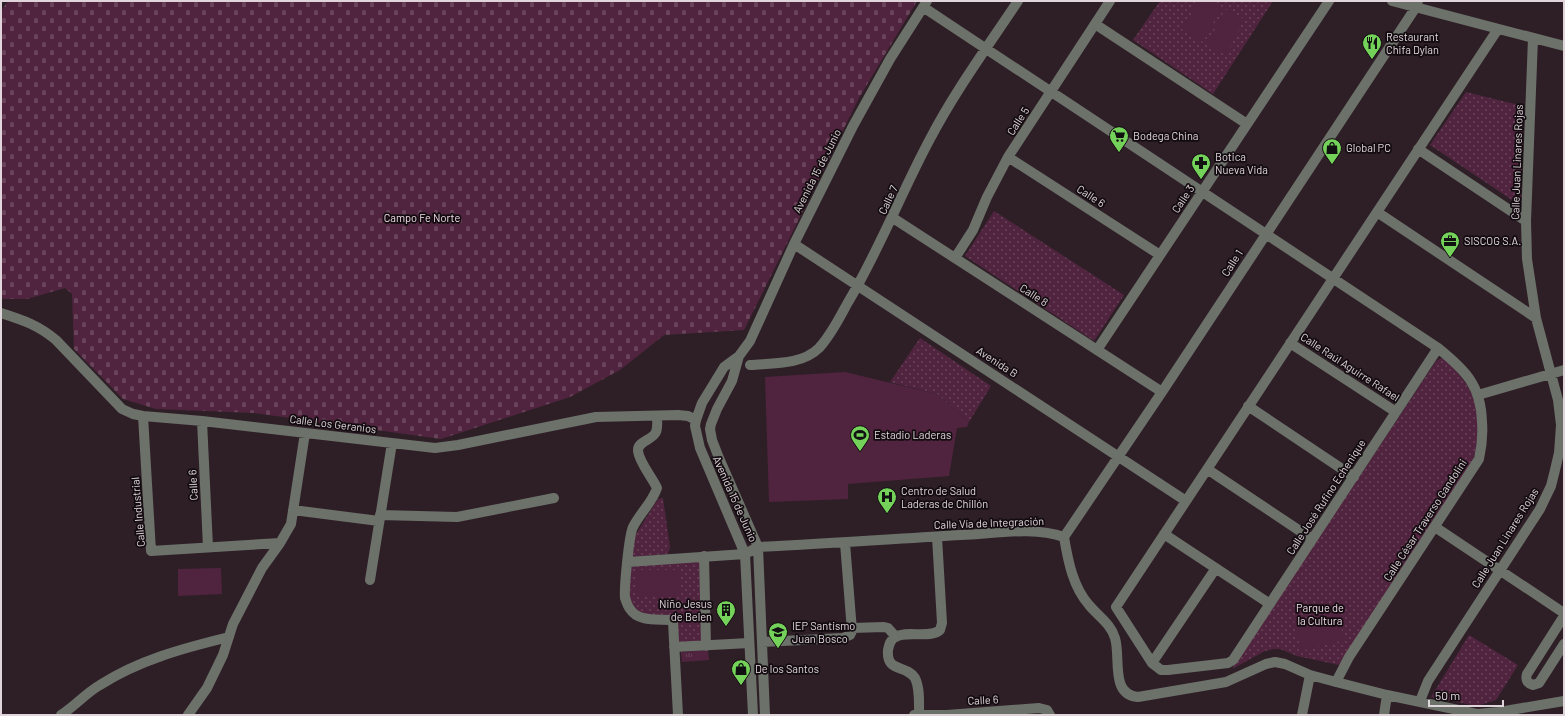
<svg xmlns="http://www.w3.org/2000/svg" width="1565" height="716" font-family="Barlow,sans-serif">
<defs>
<pattern id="grass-tufts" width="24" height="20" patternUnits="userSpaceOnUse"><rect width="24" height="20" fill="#50243e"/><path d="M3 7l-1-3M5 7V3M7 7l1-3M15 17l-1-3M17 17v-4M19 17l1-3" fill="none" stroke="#694359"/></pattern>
<pattern id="cemetery-stones" width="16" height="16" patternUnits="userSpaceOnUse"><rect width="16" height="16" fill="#50243e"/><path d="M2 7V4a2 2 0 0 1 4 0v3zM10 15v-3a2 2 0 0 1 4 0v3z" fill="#694359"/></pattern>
<pattern id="park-dots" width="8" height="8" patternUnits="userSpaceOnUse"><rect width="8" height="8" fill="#50243e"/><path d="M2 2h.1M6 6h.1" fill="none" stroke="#694359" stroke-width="1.8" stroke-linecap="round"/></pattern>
</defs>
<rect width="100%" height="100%" fill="#2e1f27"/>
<path fill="url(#grass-tufts)" d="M708,650L709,660L682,662L681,652Z"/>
<path fill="url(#cemetery-stones)" d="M8,1H917L859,98L744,330L664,335L620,370L570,397L441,439L254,413L156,409L123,399L74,349L72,294L65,288L27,299H1V11Z"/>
<path fill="url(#park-dots)" d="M1160,1H1273L1213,94L1133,40Z
M1466,92L1523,106L1521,206L1430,145Z
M994,211L1124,295L1094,341L965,256Z
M920,338L991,386L969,422L937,394L890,382Z
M1441,358C1448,360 1453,367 1457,372C1480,397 1484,431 1472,462L1339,665L1297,656L1280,649H1274L1265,651L1232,669L1436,361Z
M663,498L670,547L668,554L633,557L631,555V542L658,499Z
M698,560L701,563L702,641L676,642V617H646L629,604V571L632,566Z
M1469,635L1518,665L1496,700L1477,706L1431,697Z"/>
<path fill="#50243e" d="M1198,1H1208L1221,8L1203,42L1182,31Z
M1225,9L1244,19L1226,55L1207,45Z
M845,372L937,394L969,422L967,427L957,428L949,476L848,484V499L769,502L765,377Z
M221,568L222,594L178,596V569Z
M635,570H680V596L636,597Z
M1337,611L1344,640L1301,651L1294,621Z"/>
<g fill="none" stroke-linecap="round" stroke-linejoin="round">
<path stroke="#6c716a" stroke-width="10" d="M1392,1L1564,46
M923,7L1438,348C1465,370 1481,385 1482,422C1483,435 1482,446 1479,459L1349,657L1336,682
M1095,24L1247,124
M1418,149L1526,221
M1008,157L1160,255
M1377,212L1536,318
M893,218L1162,392
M794,244L1186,501
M955,258L973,230L987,197L1008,157L1110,1
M1,313C23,320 38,325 56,340L122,409L133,414L143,416L202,421L435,448L458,445L596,417L678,415L688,416L696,420
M1290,343L1396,412
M1438,348L1233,660L1228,663L1168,670H1161L1152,663L1116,607L1498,29
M1097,350L1329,1
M739,356L732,381L717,409L711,424L710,429L712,440L719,458L758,547L765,715
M750,365C773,363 802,365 819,348C831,335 839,319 847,304C879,251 901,193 930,139C955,91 988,46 1018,1
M1478,395L1564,370
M1248,406L1354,477
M143,416L151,551L280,543
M657,416C657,421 658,427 656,432C653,440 637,441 638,451C639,462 652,477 657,488C652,503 640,513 633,527C629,535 624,588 625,598C626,601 628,607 630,609C638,622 657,619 670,620L673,622L678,715
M202,421L208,547
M1207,469L1312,539
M293,510L379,521
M380,515L457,517L554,498
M1435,527L1564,613
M1164,534L1270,604
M1064,537L1162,392L1416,7L1418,1
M1064,537C1068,561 1073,587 1089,605C1098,616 1111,624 1115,638C1121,658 1110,695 1138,697L1226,682L1266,664L1275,662L1285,664L1310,675L1336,682L1387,695L1477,714L1499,712L1564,701
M704,556L706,646
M628,562L745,554L758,547C825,544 893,539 961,535C993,534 1033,526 1064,537
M370,580L392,443
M1564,616L1527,674C1525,680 1528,684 1533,685L1539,683L1564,644
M851,628L884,627L888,628L896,637
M762,642L843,638L850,635L852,631L845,543
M674,647L749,643
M1152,663L1216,568
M1420,701L1428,681L1540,509L1551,486L1555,470L1559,453L1561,425L1558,400L1536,318L1527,259L1526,221L1533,38
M61,715C75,706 86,693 100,685C139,660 184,648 229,637
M188,715L207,688L223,655L233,624L262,568L280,543L291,524L305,433
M753,715L745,554L700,448L695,426L696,420L702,403L724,367L739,356L750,341L794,244L853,126L890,59L927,1
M914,715H947L1039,708L1047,710L1050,715
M919,715C919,703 920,688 915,678C906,664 886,673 888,650C889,645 890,640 895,637C907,630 930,639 940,630L942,623L937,537
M1302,715L1310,675
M1384,715L1387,695"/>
</g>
<defs>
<symbol id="restaurant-pin" viewBox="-11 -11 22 30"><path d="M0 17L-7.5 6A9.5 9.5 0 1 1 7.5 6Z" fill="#74d25b" stroke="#120b0f"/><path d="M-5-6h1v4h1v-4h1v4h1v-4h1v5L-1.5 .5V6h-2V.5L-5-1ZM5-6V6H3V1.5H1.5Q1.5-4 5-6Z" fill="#111"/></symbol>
<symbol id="supermarket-pin" viewBox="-11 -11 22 30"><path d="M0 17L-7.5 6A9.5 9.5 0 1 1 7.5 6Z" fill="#74d25b" stroke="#120b0f"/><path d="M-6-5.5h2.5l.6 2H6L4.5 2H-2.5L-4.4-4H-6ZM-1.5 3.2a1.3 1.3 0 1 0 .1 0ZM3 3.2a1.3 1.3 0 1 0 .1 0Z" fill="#111"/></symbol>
<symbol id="shop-pin" viewBox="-11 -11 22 30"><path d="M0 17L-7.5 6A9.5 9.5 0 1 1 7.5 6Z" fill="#74d25b" stroke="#120b0f"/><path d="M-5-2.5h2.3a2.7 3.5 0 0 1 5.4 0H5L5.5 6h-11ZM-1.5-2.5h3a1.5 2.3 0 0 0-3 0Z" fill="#111"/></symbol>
<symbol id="pharmacy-pin" viewBox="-11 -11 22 30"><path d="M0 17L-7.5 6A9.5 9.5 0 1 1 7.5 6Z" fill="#74d25b" stroke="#120b0f"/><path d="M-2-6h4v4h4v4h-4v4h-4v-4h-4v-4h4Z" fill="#111"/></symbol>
<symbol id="office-pin" viewBox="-11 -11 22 30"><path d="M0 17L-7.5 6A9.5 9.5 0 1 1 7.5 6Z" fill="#74d25b" stroke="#120b0f"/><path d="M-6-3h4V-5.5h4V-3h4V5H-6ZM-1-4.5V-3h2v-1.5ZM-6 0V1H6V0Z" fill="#111"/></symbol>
<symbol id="stadium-pin" viewBox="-11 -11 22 30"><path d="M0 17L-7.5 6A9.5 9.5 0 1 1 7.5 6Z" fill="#74d25b" stroke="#120b0f"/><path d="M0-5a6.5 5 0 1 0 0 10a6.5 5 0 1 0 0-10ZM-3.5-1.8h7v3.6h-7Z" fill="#111"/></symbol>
<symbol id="hospital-pin" viewBox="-11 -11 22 30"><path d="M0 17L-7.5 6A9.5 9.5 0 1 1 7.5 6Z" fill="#74d25b" stroke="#120b0f"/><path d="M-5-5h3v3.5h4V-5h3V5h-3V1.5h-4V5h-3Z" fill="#111"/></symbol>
<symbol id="building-pin" viewBox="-11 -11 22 30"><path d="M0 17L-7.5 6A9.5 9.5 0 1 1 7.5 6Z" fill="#74d25b" stroke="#120b0f"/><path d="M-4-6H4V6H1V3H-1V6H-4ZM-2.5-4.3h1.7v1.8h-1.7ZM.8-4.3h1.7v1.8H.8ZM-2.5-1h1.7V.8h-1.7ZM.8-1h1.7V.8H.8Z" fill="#111"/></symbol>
<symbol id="school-pin" viewBox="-11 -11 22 30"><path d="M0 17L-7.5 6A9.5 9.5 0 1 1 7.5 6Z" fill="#74d25b" stroke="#120b0f"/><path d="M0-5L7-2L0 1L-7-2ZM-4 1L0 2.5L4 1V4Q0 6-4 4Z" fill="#111"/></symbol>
</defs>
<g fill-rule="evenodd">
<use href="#restaurant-pin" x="1361" y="32" width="22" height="30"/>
<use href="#supermarket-pin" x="1108" y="125" width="22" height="30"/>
<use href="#shop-pin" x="1321" y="137" width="22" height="30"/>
<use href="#pharmacy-pin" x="1190" y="152" width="22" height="30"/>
<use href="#office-pin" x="1439" y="230" width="22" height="30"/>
<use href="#stadium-pin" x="849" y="424" width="22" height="30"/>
<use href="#hospital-pin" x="876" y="486" width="22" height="30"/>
<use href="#building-pin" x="715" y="599" width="22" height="30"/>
<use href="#school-pin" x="767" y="621" width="22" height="30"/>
<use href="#shop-pin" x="730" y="658" width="22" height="30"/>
</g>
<g text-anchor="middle" stroke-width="3.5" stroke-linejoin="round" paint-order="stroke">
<g font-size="11" fill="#e0d5da" stroke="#120b0f" text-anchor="start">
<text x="1386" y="41">Restaurant<tspan x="1386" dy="13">Chifa Dylan</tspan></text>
<text x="1133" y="140">Bodega China</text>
<text x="1346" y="152">Global PC</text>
<text x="1215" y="161">Botica<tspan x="1215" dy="13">Nueva Vida</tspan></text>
<text x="1464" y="245">SISCOG S.A.</text>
<text x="874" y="439">Estadio Laderas</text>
<text x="901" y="495">Centro de Salud<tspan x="901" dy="13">Laderas de Chillón</tspan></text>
<text x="712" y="608" text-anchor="end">Niño Jesus<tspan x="712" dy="13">de Belen</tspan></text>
<text x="792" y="630">IEP Santismo<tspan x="792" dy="13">Juan Bosco</tspan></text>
<text x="755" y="673">De los Santos</text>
</g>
<g font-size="11" fill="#e0d5da" stroke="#120b0f">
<text transform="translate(1018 121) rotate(-57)" y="4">Calle 5</text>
<text transform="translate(1517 162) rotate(-88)" y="4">Calle Juan Linares Rojas</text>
<text transform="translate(817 171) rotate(-63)" y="4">Avenida 15 de Junio</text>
<text transform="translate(1091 196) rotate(33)" y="4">Calle 6</text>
<text transform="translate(1183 199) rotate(-56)" y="4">Calle 3</text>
<text transform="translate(888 200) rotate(-65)" y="4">Calle 7</text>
<text transform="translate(1232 263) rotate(-57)" y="4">Calle 1</text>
<text transform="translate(1034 295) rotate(33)" y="4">Calle 8</text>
<text transform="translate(997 362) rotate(33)" y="4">Avenida B</text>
<text transform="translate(1350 367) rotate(33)" y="4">Calle Raúl Aguirre Rafael</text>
<text transform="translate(333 424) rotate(7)" y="4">Calle Los Geranios</text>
<text transform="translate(193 485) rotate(-93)" y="4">Calle 6</text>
<text transform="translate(1326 497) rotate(-57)" y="4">Calle José Rufino Echenique</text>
<text transform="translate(735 499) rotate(66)" y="4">Avenida 15 de Junio</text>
<text transform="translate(138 512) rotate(-95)" y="4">Calle Industrial</text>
<text transform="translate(1425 520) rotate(-57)" y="4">Calle César Traverso Gandolini</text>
<text transform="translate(989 523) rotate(-2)" y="4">Calle Vía de Integración</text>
<text transform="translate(1505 538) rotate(-58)" y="4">Calle Juan Linares Rojas</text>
<text transform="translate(983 700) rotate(-3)" y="4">Calle 6</text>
</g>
<g font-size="11" fill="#f3dde8" stroke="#120b0f">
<text x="422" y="222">Campo Fe Norte</text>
<text x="1320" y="612">Parque de<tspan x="1320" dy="13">la Cultura</tspan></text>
</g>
</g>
<rect width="1565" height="716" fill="none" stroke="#e0d5da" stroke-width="4"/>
<path d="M1429 700v6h74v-6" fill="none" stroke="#e0d5da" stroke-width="2"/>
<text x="1435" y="700" font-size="12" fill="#e0d5da" stroke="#120b0f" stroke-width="3" paint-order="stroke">50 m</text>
</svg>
